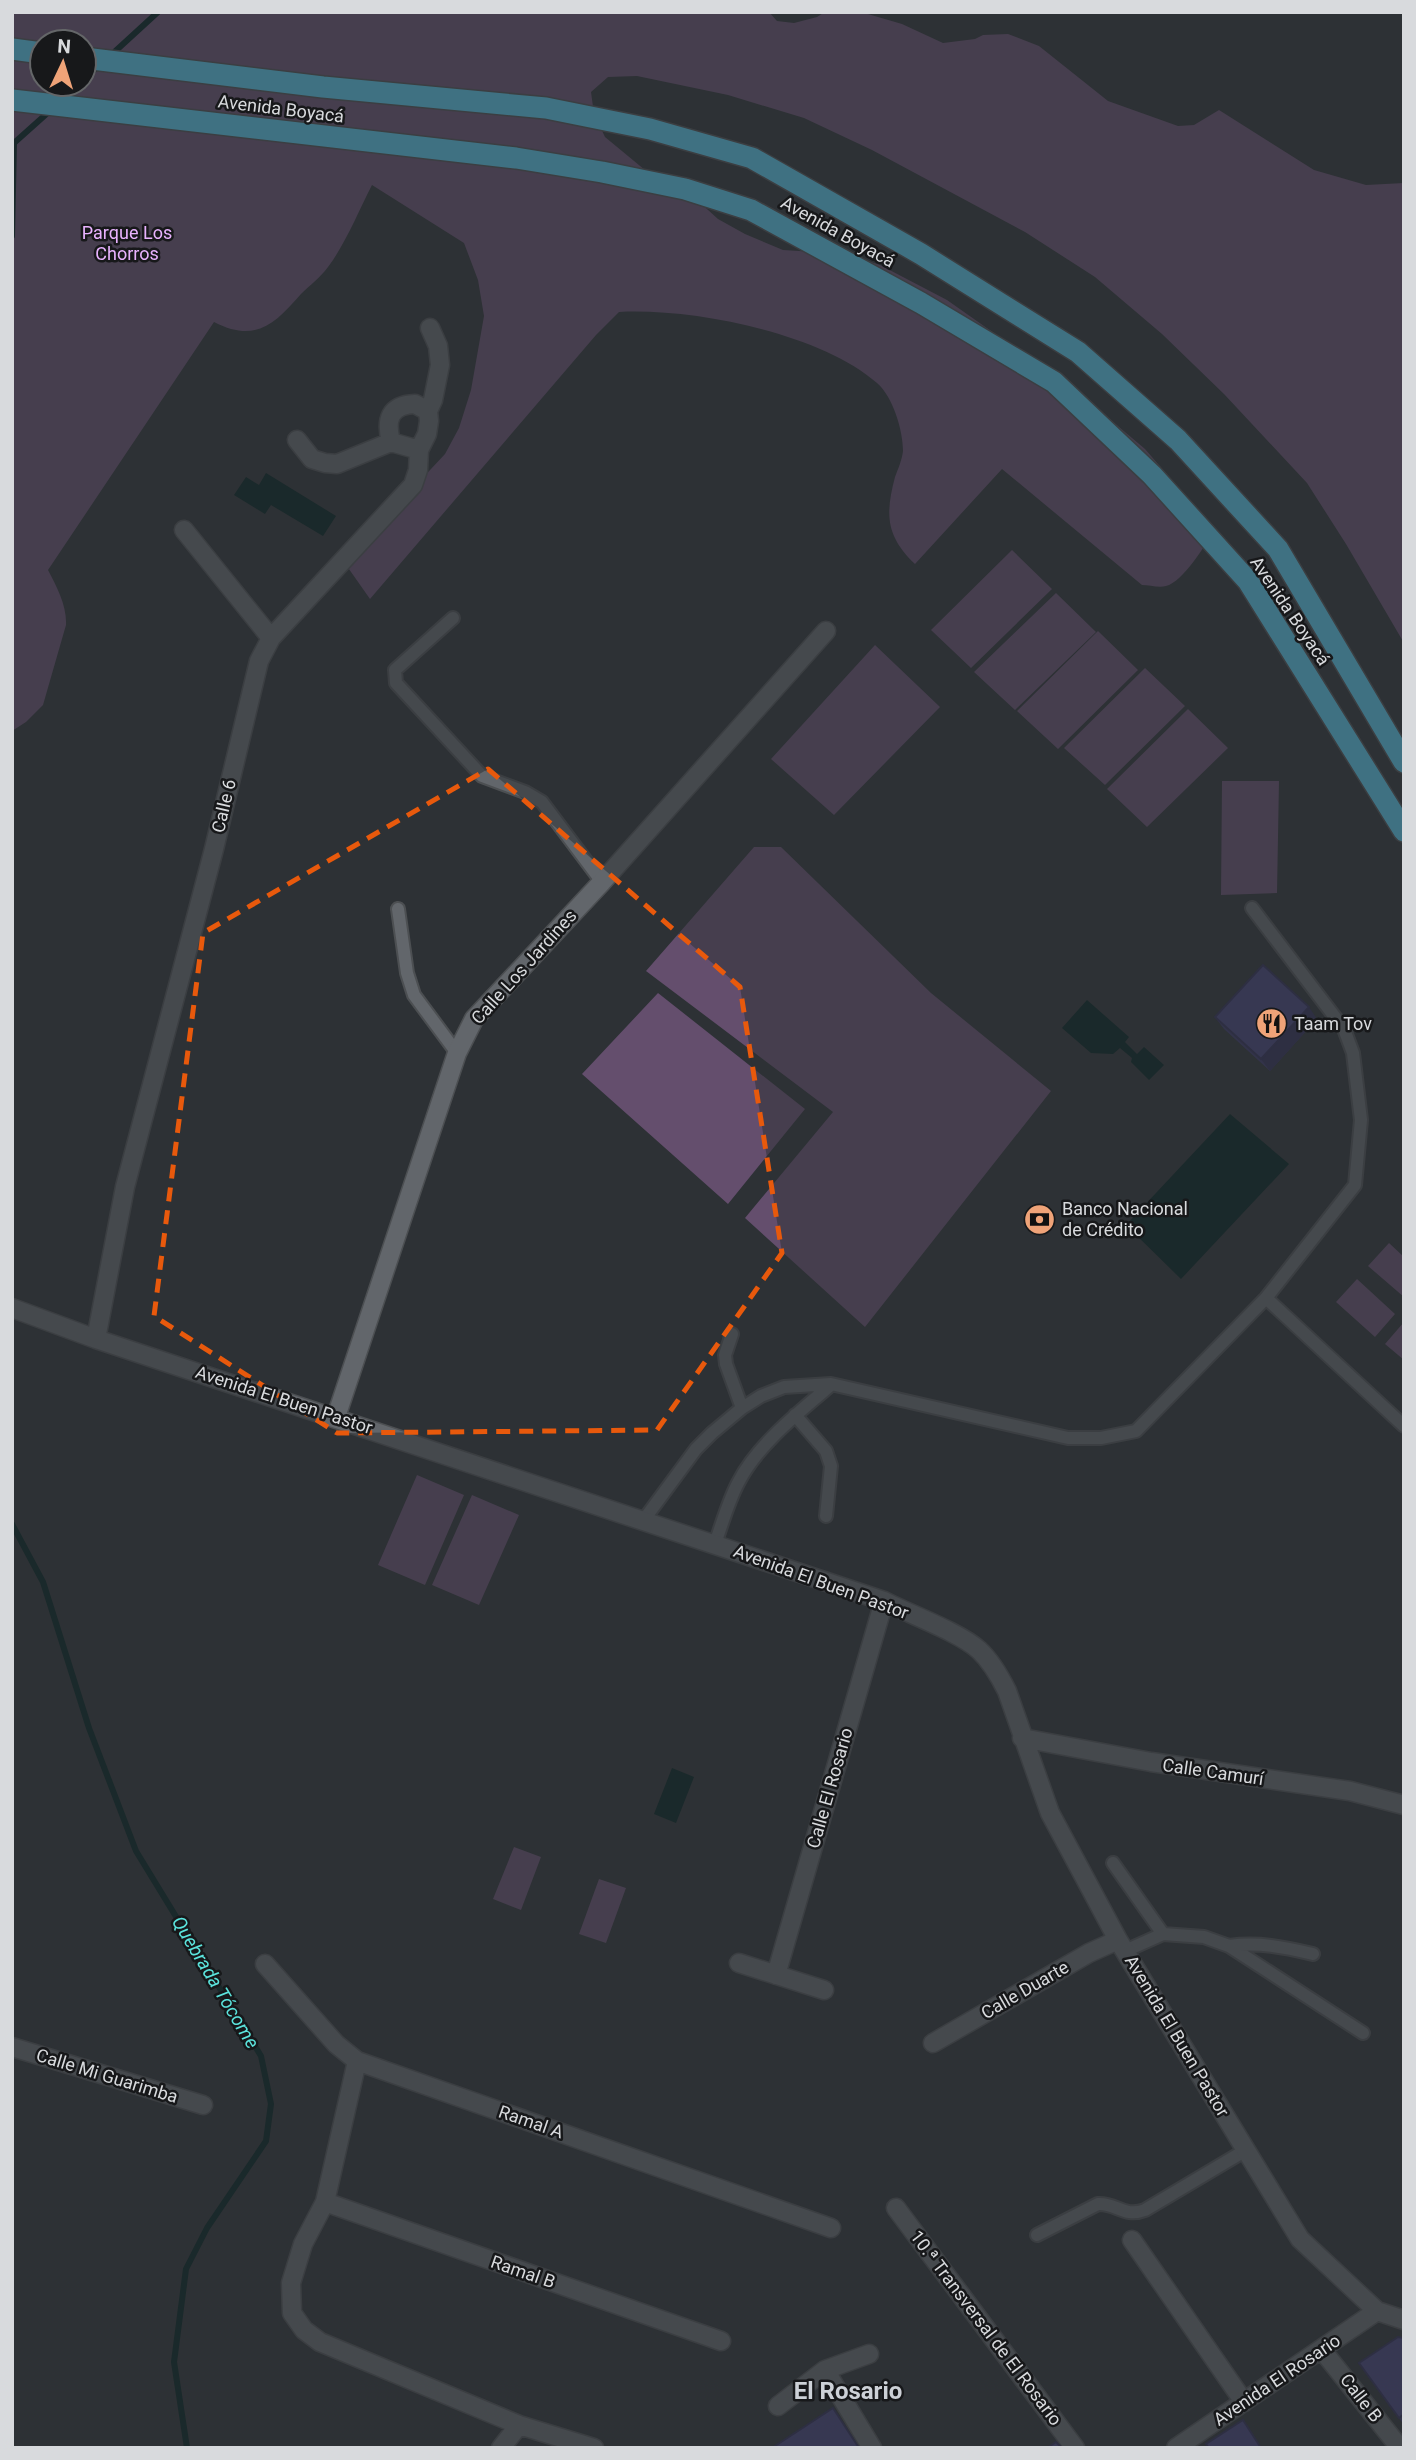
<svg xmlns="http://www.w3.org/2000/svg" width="1416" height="2460" font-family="Roboto,sans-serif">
<rect width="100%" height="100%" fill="#2d3135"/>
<path fill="#644e6d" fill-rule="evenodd" d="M12,12H769L777,21L794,23L817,17L825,12H861L902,24L943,43L975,39L983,35L1008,34L1039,46L1108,101L1178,126L1194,125L1219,110L1314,170L1366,185L1404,183V643L1346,544L1307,483L1224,394L1162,334L1095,277L1025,232L872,150L804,118L728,95L637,76L608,77L591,92L594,114L605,137L651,175L697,200L718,219L745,234L783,250L847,254L880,265L947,300L1035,362L1093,405L1145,449L1215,530C1205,545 1183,582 1166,586C1159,588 1149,585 1142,585L1002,469L915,564C886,536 885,515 895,477C898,469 902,460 903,451C903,430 893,397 877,383C820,333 693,308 619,312L596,335L370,599L344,562L445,454L459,428L471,390L484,316L478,280L464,243L372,185C358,212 346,243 328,267C320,278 310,285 301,294C274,325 255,343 214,322L48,570C57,587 67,606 66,625L43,705L26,722L12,731ZM42,42H84V84H42Z
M1012,550L1052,589L971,668L931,630Z
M1056,593L1096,632L1015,710L974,672Z
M1098,631L1138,670L1058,749L1017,711Z
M875,645L940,707L834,815L771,759Z
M1145,668L1185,706L1105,785L1064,748Z
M1188,709L1228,748L1147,827L1107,789Z
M1222,781H1279L1277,893L1221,895Z
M754,847H781L931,993L1051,1091L865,1327L745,1218L833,1112L646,971Z
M658,993L805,1109L728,1204L582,1074Z
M1389,1243L1404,1257V1297L1368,1266Z
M1357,1279L1395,1314L1375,1337L1336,1302Z
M1404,1322V1360L1385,1344Z
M417,1475L464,1495L425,1585L378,1565Z
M472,1495L519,1515L479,1605L432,1585Z
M514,1847L541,1857L521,1910L493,1899Z
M599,1879L626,1888L606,1943L579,1934Z"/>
<path fill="#03201f" d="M266,473L336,516L323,536L271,505L265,514L234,495L246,477L259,485Z
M1087,1000L1129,1037L1125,1042L1137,1054L1144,1047L1164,1065L1149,1080L1131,1062L1132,1058L1120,1048L1113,1054L1091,1053L1062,1028Z
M1230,1114L1289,1164L1181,1279L1126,1225Z
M672,1768L694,1777L676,1823L654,1814Z"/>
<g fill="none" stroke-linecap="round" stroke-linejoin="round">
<path stroke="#03201f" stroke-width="6" d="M110,56L158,12
M84,80L99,65
M62,99L79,84
M12,236L14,143L52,109
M12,1524L43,1582L89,1728L136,1851L261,2056L271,2104L266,2141L207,2228L186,2269L174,2362L187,2448"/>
<defs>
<path id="service" d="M453,618L395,670L396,683L482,776L525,792L542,802L602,882
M398,909L407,973L414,995L457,1053
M1266,1298L1404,1426
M732,1334L725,1355L726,1364L742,1408
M795,1415L826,1451L831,1466L826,1516
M643,1521L696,1449L712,1433L742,1408L761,1396L784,1387L831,1384L1068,1438H1101L1136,1431L1266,1298L1355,1185L1361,1120L1353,1053L1344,1029L1252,908
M715,1544C722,1524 728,1502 738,1483C757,1445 799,1412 831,1385
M1113,1863L1163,1934
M1229,1946C1259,1942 1283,1947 1313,1954
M1125,1951L1163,1934L1204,1937L1229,1946L1363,2033
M1037,2235L1098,2204C1117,2203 1124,2218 1145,2210L1246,2150"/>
<path id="minor" d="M297,440L312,459L325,463L337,464L391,442L419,450
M391,442C385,419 390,405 415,404L428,411
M184,530L271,638
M12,1308L96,1339L884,1601C909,1614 959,1632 979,1650C991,1661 1000,1677 1007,1691L1050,1813L1118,1940L1300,2239L1377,2311L1404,2320
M96,1339L125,1187L214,849L259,661L271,638L413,485L418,470L419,450L427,434L429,421L428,411L433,400L440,365L438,346L430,328
M336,1417L457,1053L474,1019L602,882L826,631
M1022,1738L1151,1762L1350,1791L1404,1805
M739,1963L824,1990
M265,1964L336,2044L357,2061L831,2228
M776,1975L884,1601
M933,2043L1089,1953L1118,1940
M12,2047L203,2105
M357,2061L325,2202L303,2244L291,2283L292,2313L304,2330L320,2342L519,2425L501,2448
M325,2202L721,2341
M896,2208L1075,2448
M1132,2240L1244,2402
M1322,2350L1400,2448
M825,2370L872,2448
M778,2406L825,2370L869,2354
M519,2425L594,2448
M1176,2448L1377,2311"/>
<path id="motorway" d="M12,49L42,53
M84,58L323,87L546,108L650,129L752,158L921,254L1078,352L1178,440L1278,549L1404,762
M12,100L516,158L602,172L685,189L751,210L921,303L1054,382L1152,475L1248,581L1404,831"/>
</defs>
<use href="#service" stroke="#4c4f52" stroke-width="16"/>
<use href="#minor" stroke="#4c4f52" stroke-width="21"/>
<use href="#motorway" stroke="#4c4f52" stroke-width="24"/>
<use href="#service" stroke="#62666b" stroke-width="12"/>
<use href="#minor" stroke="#62666b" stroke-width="18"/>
<use href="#motorway" stroke="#55bfe0" stroke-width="21"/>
</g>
<path fill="#3a3765" d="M1215,1017L1317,1019L1270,1071L1224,1029Z
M1404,2338V2425L1359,2363Z"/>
<path fill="#2f2d53" d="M1309,1007L1317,1019L1270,1071L1261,1059Z"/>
<path fill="#434076" stroke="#2f2d53" stroke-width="2" d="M1263,965L1309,1007L1261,1059L1215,1017Z
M1398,2337L1404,2338V2414L1399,2418L1359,2363Z
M833,2408L859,2448H772Z
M1243,2420L1261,2448H1209L1206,2444Z
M1056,2442L1062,2448H1047Z"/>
<path d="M0 0H1416V2460H0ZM488,769L740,987L782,1253L657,1430L337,1433L154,1316L203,933Z" fill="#2d3135" fill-opacity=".55" fill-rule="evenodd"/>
<path fill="none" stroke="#e8590c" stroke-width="5" stroke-dasharray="14 9" stroke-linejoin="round" d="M488,769L740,987L782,1253L657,1430L337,1433L154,1316L203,933Z"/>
<defs>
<symbol id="restaurant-disc" viewBox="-11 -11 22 22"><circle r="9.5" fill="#efa378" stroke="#17181a"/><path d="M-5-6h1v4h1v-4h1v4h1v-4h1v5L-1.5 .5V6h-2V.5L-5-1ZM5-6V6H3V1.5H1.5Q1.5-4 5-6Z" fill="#111"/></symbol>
<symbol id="bank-disc" viewBox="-11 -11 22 22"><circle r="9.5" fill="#efa378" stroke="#17181a"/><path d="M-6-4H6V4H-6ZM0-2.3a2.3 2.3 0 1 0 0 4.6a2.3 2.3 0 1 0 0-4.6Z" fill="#111"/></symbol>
</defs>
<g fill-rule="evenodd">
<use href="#restaurant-disc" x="1254" y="1006" width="35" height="35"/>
<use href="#bank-disc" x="1022" y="1202" width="35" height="35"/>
</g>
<g text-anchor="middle" stroke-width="5" stroke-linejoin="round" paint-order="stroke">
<g font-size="18" fill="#d8dadd" stroke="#17181a">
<text transform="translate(281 109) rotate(7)" y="6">Avenida Boyacá</text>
<text transform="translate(838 232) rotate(29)" y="6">Avenida Boyacá</text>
<text transform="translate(1290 611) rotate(56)" y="6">Avenida Boyacá</text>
<text transform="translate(224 806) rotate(-77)" y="6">Calle 6</text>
<text transform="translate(524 967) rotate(-48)" y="6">Calle Los Jardines</text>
<text transform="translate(284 1400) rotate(18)" y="6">Avenida El Buen Pastor</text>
<text transform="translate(821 1582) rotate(20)" y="6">Avenida El Buen Pastor</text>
<text transform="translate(1213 1772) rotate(8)" y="6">Calle Camurí</text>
<text transform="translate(830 1788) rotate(-74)" y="6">Calle El Rosario</text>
<text transform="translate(1025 1990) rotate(-30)" y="6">Calle Duarte</text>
<text transform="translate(1177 2036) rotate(59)" y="6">Avenida El Buen Pastor</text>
<text transform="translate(107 2076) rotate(17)" y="6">Calle Mi Guarimba</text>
<text transform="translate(531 2122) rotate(19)" y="6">Ramal A</text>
<text transform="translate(523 2272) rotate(19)" y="6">Ramal B</text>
<text transform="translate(986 2328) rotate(53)" y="6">10.ª Transversal de El Rosario</text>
<text transform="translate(1277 2380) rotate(-34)" y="6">Avenida El Rosario</text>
<text transform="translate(1361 2398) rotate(52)" y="6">Calle B</text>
</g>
<g font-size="18" fill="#e8b2fe" stroke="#17181a">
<text x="127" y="239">Parque Los<tspan x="127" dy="21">Chorros</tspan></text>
</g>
<g font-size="18" fill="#d8dadd" stroke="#17181a" text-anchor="start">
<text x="1294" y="1030">Taam Tov</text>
<text x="1062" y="1215">Banco Nacional<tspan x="1062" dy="21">de Crédito</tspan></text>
</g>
<g font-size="19" font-style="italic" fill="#5be3dc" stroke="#17181a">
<text transform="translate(216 1982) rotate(59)" y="7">Quebrada Tócome</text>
</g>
<g font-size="24" font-weight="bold" fill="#cdd1d7" stroke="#17181a">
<text x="848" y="2399">El Rosario</text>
</g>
</g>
<rect width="1416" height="2460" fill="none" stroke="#d8dadd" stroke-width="28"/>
<g transform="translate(63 63) rotate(4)"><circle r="33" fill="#17181a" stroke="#646668" stroke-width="2"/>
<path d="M0-5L12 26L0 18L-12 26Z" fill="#efa378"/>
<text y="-10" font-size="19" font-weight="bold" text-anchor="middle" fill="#d8dadd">N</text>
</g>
</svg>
